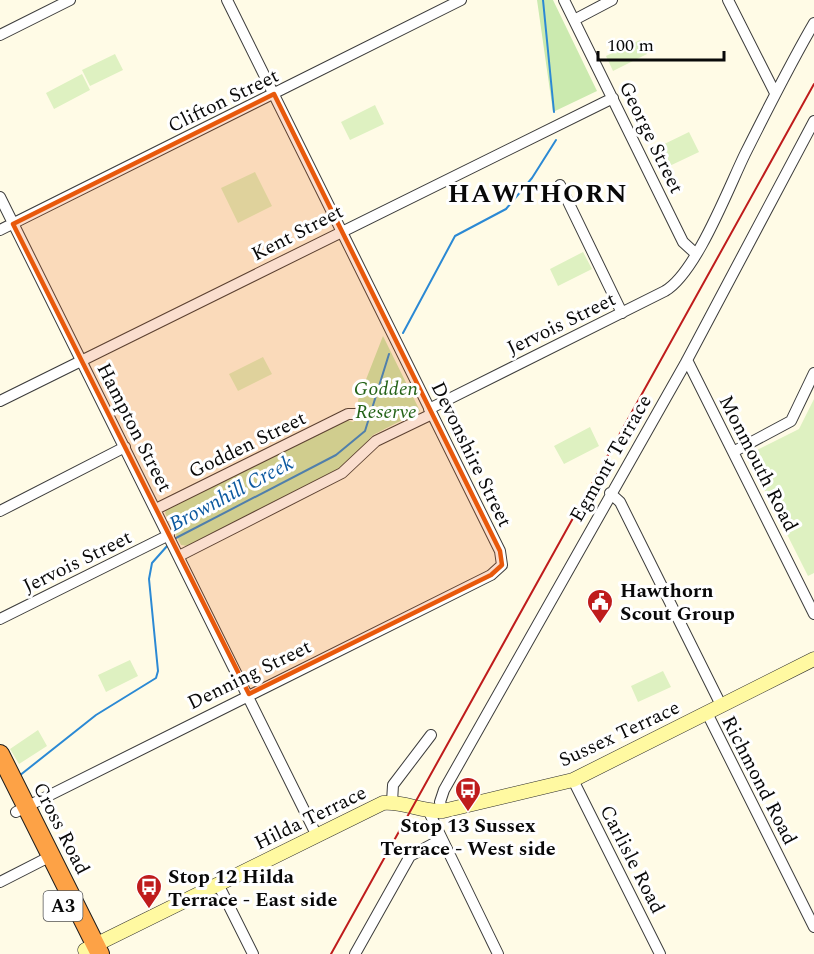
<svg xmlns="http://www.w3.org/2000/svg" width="814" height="954" font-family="Spectral,serif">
<rect width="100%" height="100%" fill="#fffbe6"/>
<path fill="#cbeaaf" d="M537,0H553L597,91L553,112Z
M383,336L420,411L373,435L339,472L188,546L181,545L165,513L167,508L347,420L353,422L361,416L358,400Z"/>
<path fill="#def1c1" d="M640,40L647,54L613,71L606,56Z
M115,54L123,70L90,86L82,70Z
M82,74L90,90L54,109L46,93Z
M375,105L384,124L350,140L341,122Z
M689,132L699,152L661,170L652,150Z
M255,172L272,206L238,223L221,188Z
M583,252L592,269L558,286L550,269Z
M263,357L272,374L238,391L229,374Z
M814,399V573L808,576L747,455L799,429Z
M590,427L599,446L564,464L554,446Z
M130,660L138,676L106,692L98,675Z
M663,671L671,687L638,702L631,686Z
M38,730L47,746L19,764L10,749Z"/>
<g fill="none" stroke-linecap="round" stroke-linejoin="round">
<path stroke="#2b89d4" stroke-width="2" d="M543,0L554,112
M403,333L455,236L506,209L532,178L556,140
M174,539L336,455L365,431L389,354
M19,776L96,715L156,678L158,671L149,579L152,563L168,545"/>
<defs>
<path id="street" d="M564,0L683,242L696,254
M728,0L775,93
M574,20L612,0
M0,35L70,0
M560,185L622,313
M0,197L317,836
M0,230L461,0
M687,360L814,614
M0,401L613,98
M429,409L665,291C696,273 728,189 745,154C767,110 789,66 814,23
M733,452L791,421L814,373
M610,493L620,502L721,705
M156,509L348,414H355
M0,511L125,447
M179,556L342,473L376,441L432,414
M0,619L169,535
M707,713L814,927
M573,780L660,954
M392,802L393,785L431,735
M443,811L440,802L444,790L685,364L814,121
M16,812L491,575L502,565L500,551L227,0
M429,812L498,954
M0,882L51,856
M218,884L253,954
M355,954L410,856L442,839"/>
<path id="secondary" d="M85,950L383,803C403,801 422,812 443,811L573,780L814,659"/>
<path id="highway" d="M0,754L100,954"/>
</defs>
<use href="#street" stroke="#3c3c3c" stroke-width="12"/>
<use href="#secondary" stroke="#2b2b2b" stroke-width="15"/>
<use href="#highway" stroke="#1a1a1a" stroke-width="20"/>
<use href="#street" stroke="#fff" stroke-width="10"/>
<use href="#secondary" stroke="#fff9a1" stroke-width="14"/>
<use href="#highway" stroke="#fda246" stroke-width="18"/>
<path stroke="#bf1c1c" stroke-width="2" d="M331,954L814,84"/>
</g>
<path fill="#e8590c" fill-opacity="0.2" stroke="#e8590c" stroke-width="4.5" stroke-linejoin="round" d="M274,94L500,551L502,565L491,575L249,694L13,224Z"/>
<defs>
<symbol id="civic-pin" viewBox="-11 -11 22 30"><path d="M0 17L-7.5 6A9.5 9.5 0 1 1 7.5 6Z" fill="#bf1c1c" stroke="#fff"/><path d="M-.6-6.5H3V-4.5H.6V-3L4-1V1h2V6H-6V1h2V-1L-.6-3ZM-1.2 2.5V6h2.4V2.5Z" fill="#fff"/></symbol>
<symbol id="bus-pin" viewBox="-11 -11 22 30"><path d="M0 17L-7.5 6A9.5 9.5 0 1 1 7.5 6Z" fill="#bf1c1c" stroke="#fff"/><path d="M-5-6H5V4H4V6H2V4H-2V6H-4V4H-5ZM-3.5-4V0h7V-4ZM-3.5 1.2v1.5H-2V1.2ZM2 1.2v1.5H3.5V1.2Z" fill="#fff"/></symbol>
</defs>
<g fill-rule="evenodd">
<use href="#civic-pin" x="585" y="587" width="30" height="40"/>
<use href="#bus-pin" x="453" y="775" width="30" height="40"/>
<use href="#bus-pin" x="134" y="872" width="30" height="40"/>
</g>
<g text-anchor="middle" stroke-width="6" stroke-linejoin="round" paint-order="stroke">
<rect fill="#fff" stroke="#535353" stroke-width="1.5" x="43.5" y="891" width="39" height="30" rx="4.5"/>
<g font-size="18" font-weight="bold" fill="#090909">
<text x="63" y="912">A3</text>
</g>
<g font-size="20" fill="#090909" stroke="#fff">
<text transform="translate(223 100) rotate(-26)" y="7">Clifton Street</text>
<text transform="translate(652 137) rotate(64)" y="7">George Street</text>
<text transform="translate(297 232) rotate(-27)" y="7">Kent Street</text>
<text transform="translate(561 323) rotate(-26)" y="7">Jervois Street</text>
<text transform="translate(135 427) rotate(63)" y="7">Hampton Street</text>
<text transform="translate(247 444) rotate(-26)" y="7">Godden Street</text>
<text transform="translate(472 454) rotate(64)" y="7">Devonshire Street</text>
<text transform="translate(610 458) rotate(-60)" y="7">Egmont Terrace</text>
<text transform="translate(759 463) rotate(63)" y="7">Monmouth Road</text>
<text transform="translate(77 561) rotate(-26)" y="7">Jervois Street</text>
<text transform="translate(249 674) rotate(-26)" y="7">Denning Street</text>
<text transform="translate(619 733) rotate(-25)" y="7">Sussex Terrace</text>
<text transform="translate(760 780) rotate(63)" y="7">Richmond Road</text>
<text transform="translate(310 817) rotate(-26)" y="7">Hilda Terrace</text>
<text transform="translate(62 828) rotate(63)" y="7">Cross Road</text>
<text transform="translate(633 859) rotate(63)" y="7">Carlisle Road</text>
</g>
<g font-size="20" font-style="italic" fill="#246318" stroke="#fff">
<text x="386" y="395">Godden<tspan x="386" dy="23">Reserve</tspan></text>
</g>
<g font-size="20" font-weight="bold" fill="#090909" stroke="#fff" text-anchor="start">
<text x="620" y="597">Hawthorn<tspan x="620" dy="23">Scout Group</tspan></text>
<text x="468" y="832" text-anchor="middle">Stop 13 Sussex<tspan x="468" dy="23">Terrace - West side</tspan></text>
<text x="168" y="883">Stop 12 Hilda<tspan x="168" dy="23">Terrace - East side</tspan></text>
</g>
<g font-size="21" font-style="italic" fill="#0e5aa0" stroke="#fff">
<text transform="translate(231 493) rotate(-28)" y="7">Brownhill Creek</text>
</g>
<g font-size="26" font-weight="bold" letter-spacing="1.5" fill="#090909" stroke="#fff">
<text x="538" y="202">HAWTHORN</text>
</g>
</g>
<path d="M598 51v9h126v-9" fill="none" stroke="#090909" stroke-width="3"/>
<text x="607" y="51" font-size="18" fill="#090909" stroke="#ffffff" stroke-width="4.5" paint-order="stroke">100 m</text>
</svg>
